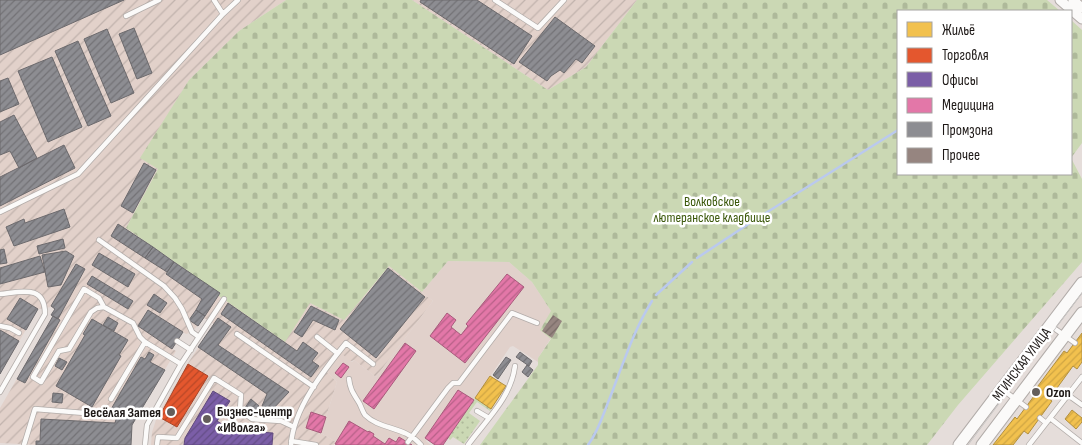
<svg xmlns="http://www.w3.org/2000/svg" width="1082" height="445" font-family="'Sofia Sans Condensed',sans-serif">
<defs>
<pattern id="industrial-furrows" width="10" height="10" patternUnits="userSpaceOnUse" patternTransform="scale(1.25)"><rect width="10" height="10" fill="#e2d1ca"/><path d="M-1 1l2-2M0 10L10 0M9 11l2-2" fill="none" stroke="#c1b3ad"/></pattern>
<pattern id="grass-dots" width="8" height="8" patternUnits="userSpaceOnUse" patternTransform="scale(1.25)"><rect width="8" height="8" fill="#cbd8b4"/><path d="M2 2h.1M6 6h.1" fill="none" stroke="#aeb99a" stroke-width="1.8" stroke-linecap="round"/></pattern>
<pattern id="cemetery-stones" width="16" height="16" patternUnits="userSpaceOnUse" patternTransform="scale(1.25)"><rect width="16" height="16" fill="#cbd8b4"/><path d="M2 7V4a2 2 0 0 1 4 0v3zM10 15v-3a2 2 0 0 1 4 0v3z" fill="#aeb99a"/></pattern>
<pattern id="homes-hatch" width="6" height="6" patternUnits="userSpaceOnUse" patternTransform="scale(1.25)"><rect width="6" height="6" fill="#f2c14e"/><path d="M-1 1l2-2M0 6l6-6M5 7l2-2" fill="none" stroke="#cfa543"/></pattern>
<pattern id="shops-hatch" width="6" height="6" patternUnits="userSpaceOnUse" patternTransform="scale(1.25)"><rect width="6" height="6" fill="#e4572e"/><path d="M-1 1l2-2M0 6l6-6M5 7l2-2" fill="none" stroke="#b84726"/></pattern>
<pattern id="offices-hatch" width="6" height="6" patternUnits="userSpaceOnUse" patternTransform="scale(1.25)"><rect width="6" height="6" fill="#7b5ea7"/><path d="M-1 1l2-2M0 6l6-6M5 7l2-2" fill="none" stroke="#644d87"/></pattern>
<pattern id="health-hatch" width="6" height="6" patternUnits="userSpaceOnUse" patternTransform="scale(1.25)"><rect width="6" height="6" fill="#e377a8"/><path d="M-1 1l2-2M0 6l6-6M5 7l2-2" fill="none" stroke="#b76188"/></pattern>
<pattern id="industry-hatch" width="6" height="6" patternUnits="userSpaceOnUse" patternTransform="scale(1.25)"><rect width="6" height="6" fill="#8d8d92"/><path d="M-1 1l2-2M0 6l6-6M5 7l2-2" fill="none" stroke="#737276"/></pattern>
<pattern id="building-hatch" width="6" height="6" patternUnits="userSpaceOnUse" patternTransform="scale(1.25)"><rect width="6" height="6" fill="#968580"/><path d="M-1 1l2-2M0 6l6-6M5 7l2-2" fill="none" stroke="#7a6c68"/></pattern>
</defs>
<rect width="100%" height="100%" fill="#e5ddda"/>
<path fill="url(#industrial-furrows)" d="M0,0H286L239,31L189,80L141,158L158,169L126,228L220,293L219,296L227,302L310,303L344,320L389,266L433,301L376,377L354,360L327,372L337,382L321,433L336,442L334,445H151L152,432L157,417L188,363L214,324L204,318L192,332L186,334L183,332L172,349L176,351L132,425L131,445H40L0,443V408L53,316L55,309L51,307L38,309L0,374Z
M412,0H637L586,67L548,90Z"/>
<path fill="#e1d1cb" d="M448,261L509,262L532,282L551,311V338L538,358V362L513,346L510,347L474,400L458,390L425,438L427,439L426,441L431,445L335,444L336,442L321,433L337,382L327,372L342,354L352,362L354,360L376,377L433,301L422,292Z"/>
<path fill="url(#grass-dots)" d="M475,398L491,409L490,411L477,402L469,413L480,421L464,444L453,437L450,440L448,438Z"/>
<path fill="url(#cemetery-stones)" d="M286,0H412L548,90L586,67L637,0H1047L1060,11H898V174H1071V20L1082,30V143L1071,158L1082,179V262L958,405L927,445H480L538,365V358L551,339L540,330L551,311L532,282L509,262L448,261L422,292L389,266L344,320L310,303L285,342L219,296V293L126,228L158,169L140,158L189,80L239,31Z"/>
<path fill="url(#homes-hatch)" stroke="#b28f3e" d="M1082,333V362L1077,369L1073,366L1049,399L1052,401L1028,434L1024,431L1013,445H993L1015,417L1017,419L1034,396L1032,394L1064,351L1067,353Z
M490,376L506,386L491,409L475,398Z
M1072,410L1082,418V422L1076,429L1065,419Z"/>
<path fill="url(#shops-hatch)" stroke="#a94427" d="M188,364L208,376L177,427L159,417Z"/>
<path fill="url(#offices-hatch)" stroke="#5f497c" d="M213,391L230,401L217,421L231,430L273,433L272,445H184L185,438Z"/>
<path fill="url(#health-hatch)" stroke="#a85b7c" d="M507,274L524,287L465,363L430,336L447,313L456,320L451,327L461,335L468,326L466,324Z
M405,343L416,351L374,409L363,401Z
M343,363L349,367L341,378L335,373Z
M458,390L474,400L443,445H435L425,438Z
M311,412L326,417L321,433L306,428Z
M349,421L368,432L369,431L374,434L373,436L385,444L389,438L396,442L399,437L412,445H337L335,444Z"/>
<path fill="url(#industry-hatch)" stroke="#6c6a6d" d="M0,0H124L0,55Z
M421,0H477L532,36L514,64L420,2Z
M555,17L595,46L582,63L576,59L564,73L560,70L551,76L547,81L519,62Z
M134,28L152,73L137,79L119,34Z
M107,29L134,93L111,103L84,39Z
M78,41L111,116L88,126L55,51Z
M52,57L82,127L48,142L18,71Z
M8,78L19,104L0,112V81Z
M14,115L37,158L19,168L10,151L0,155V122Z
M64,145L75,168L0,206V177Z
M144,163L156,170L133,213L121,206Z
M64,209L70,227L14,246L6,227L24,219L25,223Z
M118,224L153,247L145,258L111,236Z
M63,239L65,248L39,254L37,246Z
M153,247L174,262L167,272L145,258Z
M4,249L7,263L0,264V250Z
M66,251L74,256L61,285L48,287L42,255Z
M99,253L135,274L128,287L92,265Z
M40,256L45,272L0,284V268Z
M174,262L220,293L205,316L196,310L202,299L166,274Z
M76,264L85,269L58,319L51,315L55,309L51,306Z
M388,268L425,297L376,358L340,329Z
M92,276L133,301L128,309L87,284Z
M154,294L167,303L160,313L147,305Z
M20,298L38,309L26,330L7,319Z
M228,303L297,351L303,342L318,353L312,361L319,366L311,377L221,314Z
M311,306L339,320L335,330L313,320L302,337L294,332Z
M148,310L183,332L172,349L138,326Z
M196,310L205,316L198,326L189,320Z
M53,316L60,320L25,383L17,379Z
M108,317L118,323L114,331L103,325Z
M218,318L231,327L218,345L289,392L271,411L262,406L267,394L198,347Z
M92,319L128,340L119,355L121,356L92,407L56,386L85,335L83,334Z
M0,330L19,341L0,374Z
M149,352L154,355L150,362L165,370L132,425L131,445H36V441H40L41,419L115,423L117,416L110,411L141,357L145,359Z
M520,352L532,361L529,366L516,357Z
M506,357L511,360L498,379L493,375Z
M59,358L67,362L62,370L55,366Z
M527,365L533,370L528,377L522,372Z
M53,393L63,394L62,403L52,402Z
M251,399L259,406L252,415L244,409Z"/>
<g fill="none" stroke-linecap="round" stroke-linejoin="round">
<path stroke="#bac9ee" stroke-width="2.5" d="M761,216L898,130
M697,258L756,219
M656,295L692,262
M588,445C598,432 603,415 609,400C622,367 633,331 652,301"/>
</g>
<path fill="url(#building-hatch)" d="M553,315L562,321L552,338L542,331Z"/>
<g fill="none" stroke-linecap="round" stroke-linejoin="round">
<defs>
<path id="service" d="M495,0L538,28L564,0
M223,14L238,0
M126,16L159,0
M0,212L78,174L223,14L214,0
M99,240L164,286L175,298L182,309L192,332L199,337
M0,294C21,292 45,284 45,314L0,392
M104,307L97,308L91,312L69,349L59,351L41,382L33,377L84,289L99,298L104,307L133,323L140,337L145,342L181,364
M0,326L10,328L19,333
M1051,326L1075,343
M237,334L314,387
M317,337L337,353
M177,341L191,350
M349,379C350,389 353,393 358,401C361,405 362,411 365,415C380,430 405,426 421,445
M1003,390L1026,407
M1068,395L1082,405
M111,399L145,342
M477,411L489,418
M1040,418L1046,423
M1050,418L1082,443
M291,441L316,445
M408,442L448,388L453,383H459L512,313L537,323
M24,445L35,409L97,414
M145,445L147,425L153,414L181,364L224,299
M157,445L158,437L177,438L214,378L241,395L240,410L252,419L281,421L294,427
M291,445C293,409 324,370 346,343L373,364
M468,445C486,420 511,398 515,366
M1029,445L1082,377"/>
<path id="minor" d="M1060,0L1082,19
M1073,0L1082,8"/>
<path id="tertiary" d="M959,445L1082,283
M982,445L1082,313"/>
</defs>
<use href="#service" stroke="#b2aca9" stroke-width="6"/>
<use href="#minor" stroke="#b2aca9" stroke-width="11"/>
<use href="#tertiary" stroke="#b2aca9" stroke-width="13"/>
<use href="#service" stroke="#fbfaf9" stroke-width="4.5"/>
<use href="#minor" stroke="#fbfaf9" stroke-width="9"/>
<use href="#tertiary" stroke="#fbfaf9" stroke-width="11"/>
<path stroke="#c8c6c5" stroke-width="1" d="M968,445L1082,293"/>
</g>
<g fill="#645e5b" stroke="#fff" stroke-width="2">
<circle cx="1036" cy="392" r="5"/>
<circle cx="171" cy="412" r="5"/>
<circle cx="207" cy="419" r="5"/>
</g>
<g text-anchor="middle" stroke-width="5" stroke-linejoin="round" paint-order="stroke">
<g font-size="14" fill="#3a5709" stroke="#fff">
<text x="712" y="206">Волковское<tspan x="712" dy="16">лютеранское кладбище</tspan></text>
</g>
<g font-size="14" fill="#1e1917" stroke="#fff">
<text transform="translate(1021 364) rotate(-53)" y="5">МГИНСКАЯ УЛИЦА</text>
</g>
<g font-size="14" font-weight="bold" fill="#1e1917" stroke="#fff" text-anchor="start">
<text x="1046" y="397">Ozon</text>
<text x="217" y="416">Бизнес-центр<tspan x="217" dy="16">«Иволга»</tspan></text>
<text x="161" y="417" text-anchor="end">Весёлая Затея</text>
</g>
</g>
<rect x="897" y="10" width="175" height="165" fill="#ffffff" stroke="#a5a3a2"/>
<rect x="907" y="22" width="25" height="15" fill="#f2c14e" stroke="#a5a3a2"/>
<text x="942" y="35" font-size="15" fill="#1e1917">Жильё</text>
<rect x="907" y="48" width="25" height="15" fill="#e4572e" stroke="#a5a3a2"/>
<text x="942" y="60" font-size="15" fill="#1e1917">Торговля</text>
<rect x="907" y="72" width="25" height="15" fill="#7b5ea7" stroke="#a5a3a2"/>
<text x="942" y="85" font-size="15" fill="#1e1917">Офисы</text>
<rect x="907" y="98" width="25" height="15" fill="#e377a8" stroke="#a5a3a2"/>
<text x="942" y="110" font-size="15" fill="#1e1917">Медицина</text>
<rect x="907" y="122" width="25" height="15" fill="#8d8d92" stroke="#a5a3a2"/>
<text x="942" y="135" font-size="15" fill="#1e1917">Промзона</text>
<rect x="907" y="148" width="25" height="15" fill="#968580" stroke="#a5a3a2"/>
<text x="942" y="160" font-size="15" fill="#1e1917">Прочее</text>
</svg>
